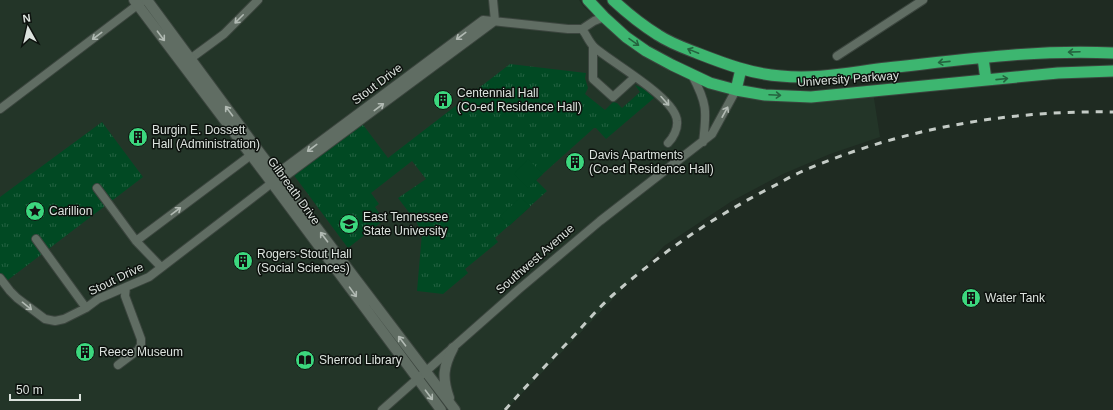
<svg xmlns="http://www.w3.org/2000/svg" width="1113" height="410" font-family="Arial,sans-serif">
<defs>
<pattern id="grass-tufts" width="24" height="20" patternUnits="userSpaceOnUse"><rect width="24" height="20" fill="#014923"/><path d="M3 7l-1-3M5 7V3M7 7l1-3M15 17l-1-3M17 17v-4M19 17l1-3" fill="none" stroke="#256342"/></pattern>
</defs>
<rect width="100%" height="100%" fill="#1f2b22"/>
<path fill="#233528" d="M0,0H579L584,7L622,40L692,75L747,92H873L880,137L830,154L783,174L732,201L664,246L506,410H0Z"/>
<path fill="url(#grass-tufts)" d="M510,64L586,73L585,78L588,88L585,94L605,110L613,102L617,103L622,108L640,92L635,85L645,89L654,98L606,139L596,128H594L536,180L547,191L495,238L498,242L465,269L468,273L443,294L417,291L422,233L417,223L398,198L426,179L412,161L371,193L379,204L375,207L384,220L348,248L293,174L361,122L388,158Z
M102,122L143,177L0,286V197Z"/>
<path fill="#014923" d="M528,159L543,174L528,188L514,174Z
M521,197L530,207L509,226L500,216Z"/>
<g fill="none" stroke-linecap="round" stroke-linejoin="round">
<defs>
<path id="minor" d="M493,0L495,21
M582,29C586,34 589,42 594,47C612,63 676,98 677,121C678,129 673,138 668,143
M593,46V79L613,97L635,77
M837,56L923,0
M190,59L224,34L258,0
M692,75C707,103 707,111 703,142
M0,109L144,0
M279,177L287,175L495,21
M97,188L136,241L161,267
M36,239L86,308
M136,241L251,155
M0,278L10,291L17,298L45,319L55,321L64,319L86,308L98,299L149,277L264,189L279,177L283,169L483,20L568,29H582L594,21L604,17
M118,365L138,350L141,345V339L125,296L126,287
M382,410L518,290L600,221L712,134L736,90"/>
<path id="tertiary" d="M134,0L266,175L441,410
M147,0L257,149L455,410
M449,398C442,378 443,367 453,348"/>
<path id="trunk" d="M588,0L604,17L626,37L646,51L672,65L710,83L736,90L765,95L811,97L1058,73L1113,71
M613,0C627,13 642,25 658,35C670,43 684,48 697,53C725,64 752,74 781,76C816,80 852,72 887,68C961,60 1038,49 1113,53
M983,58L986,80
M736,90L741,69"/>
</defs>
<use href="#minor" stroke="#3b453e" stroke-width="10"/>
<use href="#tertiary" stroke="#3b453e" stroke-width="12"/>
<use href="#trunk" stroke="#3b453e" stroke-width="13"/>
<use href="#minor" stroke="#606d63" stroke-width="8"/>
<use href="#tertiary" stroke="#606d63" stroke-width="10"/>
<use href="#trunk" stroke="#3db670" stroke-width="11"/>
<path stroke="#c4cbc6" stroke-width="3" stroke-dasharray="7 7" stroke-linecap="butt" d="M505,410C526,386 548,363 570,340C584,325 598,308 614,294C661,253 712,218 768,189C780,183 791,176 803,171C900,129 1007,110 1113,112"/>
</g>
<defs><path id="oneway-shaft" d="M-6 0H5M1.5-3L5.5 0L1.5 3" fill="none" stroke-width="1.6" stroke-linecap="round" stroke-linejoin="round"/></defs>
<g stroke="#b1bab3">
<use href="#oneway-shaft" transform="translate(239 19) rotate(135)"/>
<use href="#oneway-shaft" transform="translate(97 36) rotate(143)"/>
<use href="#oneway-shaft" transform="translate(161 36) rotate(53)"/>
<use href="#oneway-shaft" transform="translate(461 36) rotate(143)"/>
<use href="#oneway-shaft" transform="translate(665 101) rotate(48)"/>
<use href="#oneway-shaft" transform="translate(379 107) rotate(-37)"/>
<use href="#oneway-shaft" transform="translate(229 111) rotate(-127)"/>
<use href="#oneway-shaft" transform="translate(725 112) rotate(-61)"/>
<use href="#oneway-shaft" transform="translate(312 148) rotate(143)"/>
<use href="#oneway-shaft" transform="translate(176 211) rotate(-37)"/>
<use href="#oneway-shaft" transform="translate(324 237) rotate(-127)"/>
<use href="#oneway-shaft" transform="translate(353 292) rotate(54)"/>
<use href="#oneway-shaft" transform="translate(27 306) rotate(39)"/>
<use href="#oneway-shaft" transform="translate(402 341) rotate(-127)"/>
<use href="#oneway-shaft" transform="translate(429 395) rotate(53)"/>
</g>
<g stroke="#25643f">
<use href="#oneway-shaft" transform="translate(634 42) rotate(35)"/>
<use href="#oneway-shaft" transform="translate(693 51) rotate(-158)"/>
<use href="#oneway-shaft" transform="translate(1074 52) rotate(178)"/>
<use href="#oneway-shaft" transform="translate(944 62) rotate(174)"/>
<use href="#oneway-shaft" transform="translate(1002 79) rotate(-6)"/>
<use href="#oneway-shaft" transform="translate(775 95) rotate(3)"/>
</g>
<defs>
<symbol id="building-disc" viewBox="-11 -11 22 22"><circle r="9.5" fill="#3cd77e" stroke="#0d120e"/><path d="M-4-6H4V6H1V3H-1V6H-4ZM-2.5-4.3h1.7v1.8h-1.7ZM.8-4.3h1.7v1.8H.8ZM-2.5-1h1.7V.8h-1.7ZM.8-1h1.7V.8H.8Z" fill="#111"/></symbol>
<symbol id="sight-disc" viewBox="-11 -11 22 22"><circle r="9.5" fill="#3cd77e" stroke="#0d120e"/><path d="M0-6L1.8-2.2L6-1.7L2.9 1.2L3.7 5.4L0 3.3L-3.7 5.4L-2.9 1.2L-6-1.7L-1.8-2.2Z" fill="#111"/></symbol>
<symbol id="university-disc" viewBox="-11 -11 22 22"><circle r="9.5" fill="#3cd77e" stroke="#0d120e"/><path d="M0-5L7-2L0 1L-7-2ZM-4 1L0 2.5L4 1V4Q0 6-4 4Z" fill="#111"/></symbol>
<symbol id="library-disc" viewBox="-11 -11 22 22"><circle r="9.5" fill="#3cd77e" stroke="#0d120e"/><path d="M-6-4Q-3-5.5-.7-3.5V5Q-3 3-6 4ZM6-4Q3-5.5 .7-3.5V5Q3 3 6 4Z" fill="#111"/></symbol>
</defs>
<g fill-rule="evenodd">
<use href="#building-disc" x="432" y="89" width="22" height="22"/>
<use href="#building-disc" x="127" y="126" width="22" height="22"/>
<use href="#building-disc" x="564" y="151" width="22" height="22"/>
<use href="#sight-disc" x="24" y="200" width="22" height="22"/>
<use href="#university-disc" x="338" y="213" width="22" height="22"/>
<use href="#building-disc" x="232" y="250" width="22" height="22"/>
<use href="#building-disc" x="960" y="287" width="22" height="22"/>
<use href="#building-disc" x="74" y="341" width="22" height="22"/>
<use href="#library-disc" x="294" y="349" width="22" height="22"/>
</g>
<g text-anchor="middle" stroke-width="3" stroke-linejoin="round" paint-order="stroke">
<g font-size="12" fill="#dce3de" stroke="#0d120e">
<text transform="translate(848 79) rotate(-4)" y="4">University Parkway</text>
<text transform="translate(377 84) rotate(-37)" y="4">Stout Drive</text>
<text transform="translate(294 191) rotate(54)" y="4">Gilbreath Drive</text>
<text transform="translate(535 259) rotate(-41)" y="4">Southwest Avenue</text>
<text transform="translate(116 279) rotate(-26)" y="4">Stout Drive</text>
</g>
<g font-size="12" fill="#dce3de" stroke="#0d120e" text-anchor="start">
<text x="457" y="97">Centennial Hall<tspan x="457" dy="14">(Co-ed Residence Hall)</tspan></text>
<text x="152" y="134">Burgin E. Dossett<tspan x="152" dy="14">Hall (Administration)</tspan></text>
<text x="589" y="159">Davis Apartments<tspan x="589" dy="14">(Co-ed Residence Hall)</tspan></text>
<text x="49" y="215">Carillion</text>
<text x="363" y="221">East Tennessee<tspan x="363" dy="14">State University</tspan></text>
<text x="257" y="258">Rogers-Stout Hall<tspan x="257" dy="14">(Social Sciences)</tspan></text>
<text x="985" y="302">Water Tank</text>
<text x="99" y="356">Reece Museum</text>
<text x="319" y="364">Sherrod Library</text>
</g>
</g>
<g transform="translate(28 28) rotate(352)" stroke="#0d120e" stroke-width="3" paint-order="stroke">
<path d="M0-3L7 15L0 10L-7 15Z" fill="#dce3de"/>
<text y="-6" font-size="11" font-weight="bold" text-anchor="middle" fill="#dce3de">N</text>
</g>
<path d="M10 394v6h70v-6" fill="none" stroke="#dce3de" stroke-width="2"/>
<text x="16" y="394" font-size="12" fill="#dce3de" stroke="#0d120e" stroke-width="3" paint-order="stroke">50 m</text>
</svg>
